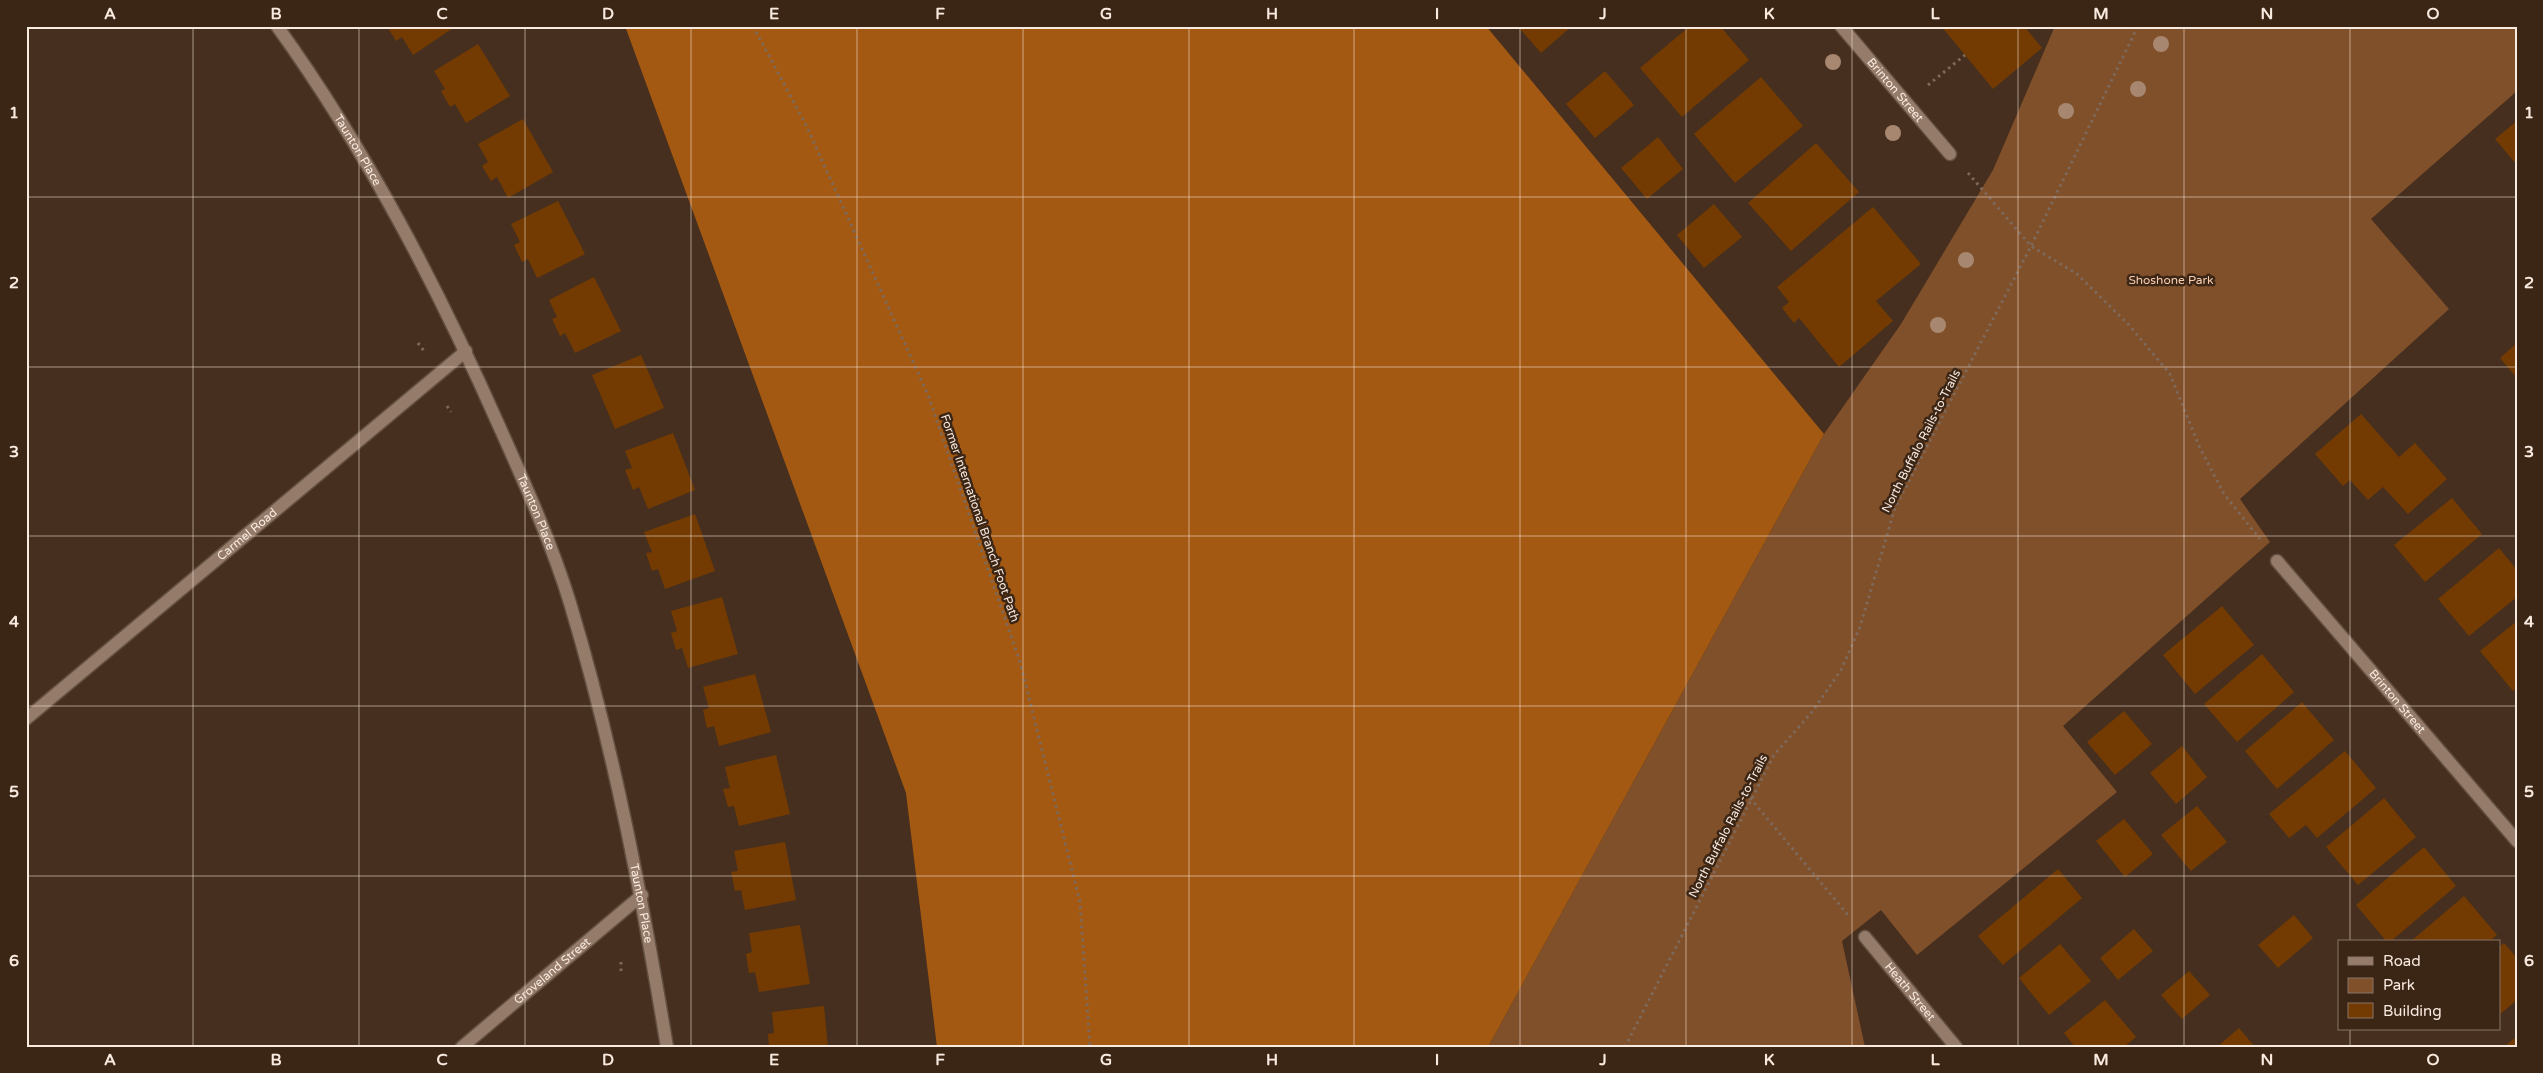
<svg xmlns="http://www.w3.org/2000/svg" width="2543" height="1073" font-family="'Varela Round',sans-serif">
<rect width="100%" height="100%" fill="#462f1f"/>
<path fill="#80502a" d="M2055,26H2517V91L2371,219L2449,309L2240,499L2270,542L2063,726L2117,792L1917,955L1881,910L1842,941L1865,1047H1488L1824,434L1901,324L1993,170Z"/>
<path fill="#a45912" d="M625,26H1486L1824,434L1488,1047H937L906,793Z"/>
<path fill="#733b02" d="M387,26H456L413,55L402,37L396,41Z
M1523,26H1572L1541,53L1520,29Z
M1690,26H1720L1749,60L1682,117L1640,68Z
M1941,26H2024L2042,48L1993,89Z
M478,44L510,96L466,123L455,104L450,107L441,91L445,89L434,71Z
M1605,71L1634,105L1595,138L1566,104Z
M1761,77L1803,126L1735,183L1694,134Z
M523,119L553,172L508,198L497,177L491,181L482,166L488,162L478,144Z
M2517,121V165L2495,139Z
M1658,137L1683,169L1647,199L1621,168Z
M1816,143L1859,192L1791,251L1748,203Z
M558,201L585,254L537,278L528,259L522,262L514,245L520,242L511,224Z
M1714,204L1742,237L1704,268L1677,235Z
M1873,207L1921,264L1876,301L1893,321L1839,367L1799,318L1794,323L1782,308L1789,302L1777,287Z
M594,277L621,331L575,353L565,333L560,336L552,319L557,317L549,300Z
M2517,343V378L2500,358Z
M641,355L664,408L615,429L592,375Z
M2361,414L2399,457L2415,443L2447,479L2408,514L2383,487L2368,500L2350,480L2343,486L2315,454Z
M673,433L695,490L648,509L639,487L633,490L625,470L632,468L625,451Z
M2452,498L2482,534L2425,582L2394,545Z
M695,514L715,571L665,589L658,569L652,571L646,553L652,552L644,532Z
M2499,548L2517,570V597L2469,636L2438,599Z
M722,597L738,654L688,668L682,648L676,650L671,633L677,631L671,611Z
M2222,606L2254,645L2195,694L2163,655Z
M2517,621V688L2513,691L2480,651Z
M2262,654L2294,692L2237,742L2204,704Z
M755,674L771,732L719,746L714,726L707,728L703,710L709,708L703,687Z
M2302,702L2334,740L2277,789L2245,751Z
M2124,711L2152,744L2115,775L2087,742Z
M2182,746L2207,777L2176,804L2150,773Z
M2345,751L2376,788L2317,838L2306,825L2289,838L2269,814Z
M776,755L790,814L739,826L734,806L728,807L723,789L730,788L725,767Z
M2384,798L2416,837L2358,885L2326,847Z
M2197,806L2227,842L2191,871L2161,835Z
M2124,819L2153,854L2125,877L2096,841Z
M785,842L796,900L745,910L741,890L735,891L731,872L738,871L734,851Z
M2424,847L2456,886L2390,942H2387L2356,905Z
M2058,869L2082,898L2003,965L1978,936Z
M2464,896L2497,935L2489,942H2410Z
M2294,915L2313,938L2278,968L2258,945Z
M800,925L810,984L759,992L755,972L749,973L746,954L752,952L749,933Z
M2134,929L2153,951L2118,980L2100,958Z
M2504,943L2517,958V1000L2499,1015V947Z
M2060,944L2091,981L2049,1015L2019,978Z
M2189,971L2210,995L2182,1019L2161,995Z
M2105,1000L2136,1037L2124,1047H2075L2064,1033Z
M824,1006L828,1047H769L768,1034L774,1033L772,1012Z
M2239,1028L2255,1047H2217Z
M2517,1036V1047H2504Z"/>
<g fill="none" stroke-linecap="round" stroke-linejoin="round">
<defs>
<g id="street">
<path id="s1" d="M277,26C367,151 438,288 500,428C525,484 552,544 570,603C614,749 642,897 667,1047"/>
<path id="s2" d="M1841,26L1950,154"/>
<path id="s3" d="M2277,561L2517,841"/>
<path id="s4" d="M26,719L466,351"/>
<path id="s5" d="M1865,937L1956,1047"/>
<path id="s6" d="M462,1047L642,895"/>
</g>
</defs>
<use href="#street" stroke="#614e3f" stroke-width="15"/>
<path stroke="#7e695b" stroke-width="3" stroke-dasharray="2.5 4" stroke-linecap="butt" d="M753,26L806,125L928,395L1020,662L1080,902L1090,1047
M1928,85L1965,55
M1968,173L2031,246L2077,274L2128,324L2170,374L2199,446L2224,494L2260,539
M418,343L424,351
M447,406L451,412
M1750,798L1848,915
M621,971V961
M1625,1047L1774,755L1812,712L1841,670L1860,627L1895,508L2031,246L2138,26"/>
<use href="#street" stroke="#957b69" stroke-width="12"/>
</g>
<g fill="#a88770">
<circle cx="2161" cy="44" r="8"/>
<circle cx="1833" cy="62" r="8"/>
<circle cx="2138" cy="89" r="8"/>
<circle cx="2066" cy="111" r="8"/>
<circle cx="1893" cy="133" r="8"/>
<circle cx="1966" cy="260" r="8"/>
<circle cx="1938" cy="325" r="8"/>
</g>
<path fill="none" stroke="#f9eae0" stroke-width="1" stroke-opacity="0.55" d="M193,26V1047M359,26V1047M525,26V1047M691,26V1047M857,26V1047M1023,26V1047M1189,26V1047M1354,26V1047M1520,26V1047M1686,26V1047M1852,26V1047M2018,26V1047M2184,26V1047M2350,26V942M26,197H2517M26,367H2517M26,536H2517M26,706H2517M26,876H2517M2350,1029V1047"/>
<g text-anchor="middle" stroke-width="5" stroke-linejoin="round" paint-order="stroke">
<g font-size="12" fill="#f9eae0" stroke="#3b2515">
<text dy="4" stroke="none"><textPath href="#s2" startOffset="84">Brinton Street</textPath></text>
<text dy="4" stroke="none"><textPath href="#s1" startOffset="148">Taunton Place</textPath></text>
<text transform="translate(1921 441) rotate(-63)" y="4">North Buffalo Rails-to-Trails</text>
<text dy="4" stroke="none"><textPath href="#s1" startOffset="552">Taunton Place</textPath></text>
<text transform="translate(980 518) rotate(71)" y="4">Former International Branch Foot Path</text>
<text dy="4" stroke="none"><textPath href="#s4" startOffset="288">Carmel Road</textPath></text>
<text dy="4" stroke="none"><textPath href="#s3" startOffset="185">Brinton Street</textPath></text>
<text transform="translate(1728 826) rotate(-63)" y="4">North Buffalo Rails-to-Trails</text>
<text dy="4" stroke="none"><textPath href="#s1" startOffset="958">Taunton Place</textPath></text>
<text dy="4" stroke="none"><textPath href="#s6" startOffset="118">Groveland Street</textPath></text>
<text dy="4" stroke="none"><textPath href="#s5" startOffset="71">Heath Street</textPath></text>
</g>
<g font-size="12" fill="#f9cfb2" stroke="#3b2515">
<text x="2171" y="284">Shoshone Park</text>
</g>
</g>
<rect width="2543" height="1073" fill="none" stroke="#3b2515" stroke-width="55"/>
<rect x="2338" y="940" width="162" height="90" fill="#3b2515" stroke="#877466"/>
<rect x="2348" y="957" width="25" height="8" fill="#957b69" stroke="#877466"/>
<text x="2383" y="966" font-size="15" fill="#f9eae0">Road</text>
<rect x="2348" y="978" width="25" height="15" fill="#80502a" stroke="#877466"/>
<text x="2383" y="990" font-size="15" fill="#f9eae0">Park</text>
<rect x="2348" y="1003" width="25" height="15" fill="#733b02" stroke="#877466"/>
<text x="2383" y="1016" font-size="15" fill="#f9eae0">Building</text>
<rect x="28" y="28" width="2488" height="1018" fill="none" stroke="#f9eae0" stroke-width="2"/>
<g font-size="16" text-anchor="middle" font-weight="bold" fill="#f9eae0">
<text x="110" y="19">A</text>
<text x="276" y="19">B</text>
<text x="442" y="19">C</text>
<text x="608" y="19">D</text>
<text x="774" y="19">E</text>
<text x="940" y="19">F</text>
<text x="1106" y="19">G</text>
<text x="1272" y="19">H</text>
<text x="1437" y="19">I</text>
<text x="1603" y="19">J</text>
<text x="1769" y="19">K</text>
<text x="1935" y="19">L</text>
<text x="2101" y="19">M</text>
<text x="2267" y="19">N</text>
<text x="2433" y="19">O</text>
<text x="14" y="118">1</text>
<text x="2529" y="118">1</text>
<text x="14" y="288">2</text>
<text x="2529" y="288">2</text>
<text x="14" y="457">3</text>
<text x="2529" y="457">3</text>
<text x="14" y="627">4</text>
<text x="2529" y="627">4</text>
<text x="14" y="797">5</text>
<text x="2529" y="797">5</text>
<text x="14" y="966">6</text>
<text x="2529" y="966">6</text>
<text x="110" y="1065">A</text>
<text x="276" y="1065">B</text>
<text x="442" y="1065">C</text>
<text x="608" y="1065">D</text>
<text x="774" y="1065">E</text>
<text x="940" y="1065">F</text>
<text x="1106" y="1065">G</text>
<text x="1272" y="1065">H</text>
<text x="1437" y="1065">I</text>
<text x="1603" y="1065">J</text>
<text x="1769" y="1065">K</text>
<text x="1935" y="1065">L</text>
<text x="2101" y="1065">M</text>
<text x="2267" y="1065">N</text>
<text x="2433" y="1065">O</text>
</g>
</svg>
